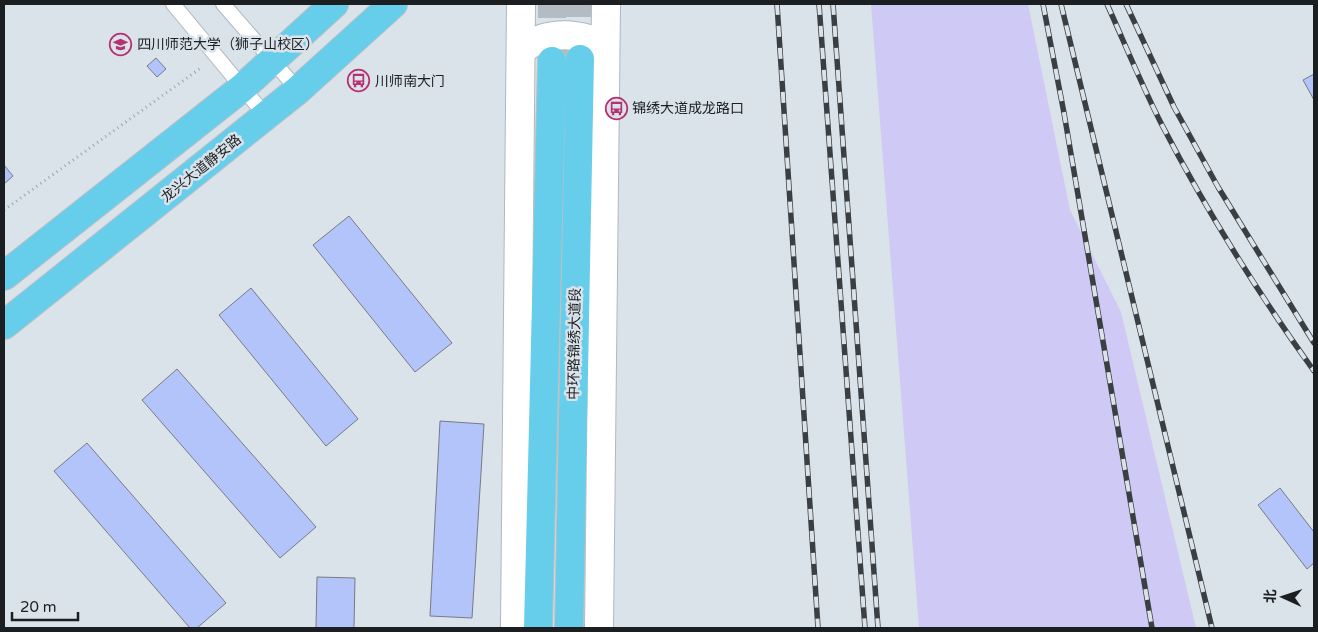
<svg xmlns="http://www.w3.org/2000/svg" width="1318" height="632" font-family="'Varela Round','Noto Sans SC',sans-serif">
<rect width="100%" height="100%" fill="#dae2ea"/>
<path fill="#cfc9f5" d="M871,4H1028L1070,210L1121,312L1196,628H919Z"/>
<path fill="#b2c4f9" stroke="#787b84" d="M156,58L166,69L157,77L147,66Z
M1314,74V100L1303,80Z
M4,165L13,176L4,184Z
M349,216L452,343L415,372L313,245Z
M251,288L358,419L326,446L219,315Z
M177,369L316,527L280,558L142,400Z
M440,421L484,424L472,618L430,616Z
M87,443L226,603L197,628H190L54,471Z
M1280,488L1314,532V563L1307,569L1258,505Z
M317,577L355,578L354,628H316Z"/>
<g fill="none" stroke-linecap="round" stroke-linejoin="round">
<path stroke="#b4bbc2" stroke-width="28" stroke-dasharray="28 14" stroke-linecap="butt" d="M580,59V4
M552,60V4"/>
<defs>
<path id="service" d="M173,4L266,116
M223,4L298,90"/>
<path id="secondary" d="M522,51C538,34 567,32 589,39C595,41 600,46 605,50
M515,628L521,4
M599,628L606,4"/>
<path id="primary" d="M4,276L242,88L334,4
M4,325L298,90L393,4
M538,628L552,61
M569,628L580,59"/>
</defs>
<use href="#service" stroke="#b0b8bf" stroke-width="16"/>
<use href="#secondary" stroke="#b0b8bf" stroke-width="30"/>
<use href="#primary" stroke="#bfc0c1" stroke-width="30"/>
<path stroke="#9ca3a9" stroke-width="3" stroke-dasharray="1 4" stroke-linecap="butt" d="M4,210L202,67"/>
<use href="#service" stroke="#fff" stroke-width="14"/>
<use href="#secondary" stroke="#fff" stroke-width="28"/>
<use href="#primary" stroke="#66ceeb" stroke-width="28"/>
<defs>
<path id="rail" d="M777,4L818,628
M819,4L865,628
M833,4L878,628
M1043,4L1064,113L1152,628
M1061,4L1212,628
M1107,4C1125,44 1142,86 1162,125C1206,210 1258,293 1314,371
M1126,4L1174,107L1218,187L1314,343"/>
</defs>
<use href="#rail" stroke="#3b3f42" stroke-width="5.5"/>
<use href="#rail" stroke="#dae2ea" stroke-width="4" stroke-dasharray="11" stroke-linecap="butt"/>
</g>
<defs>
<symbol id="university-ring" viewBox="-11 -11 22 22"><circle r="9.5" fill="#dae2ea" stroke="#b73071" stroke-width="1.5"/><path d="M0-5L7-2L0 1L-7-2ZM-4 1L0 2.5L4 1V4Q0 6-4 4Z" fill="#b73071"/></symbol>
<symbol id="bus-ring" viewBox="-11 -11 22 22"><circle r="9.5" fill="#dae2ea" stroke="#b73071" stroke-width="1.5"/><path d="M-5-6H5V4H4V6H2V4H-2V6H-4V4H-5ZM-3.5-4V0h7V-4ZM-3.5 1.2v1.5H-2V1.2ZM2 1.2v1.5H3.5V1.2Z" fill="#b73071"/></symbol>
</defs>
<g fill-rule="evenodd">
<use href="#university-ring" x="108" y="32" width="25" height="25"/>
<use href="#bus-ring" x="346" y="68" width="25" height="25"/>
<use href="#bus-ring" x="604" y="96" width="25" height="25"/>
</g>
<g text-anchor="middle" stroke-width="5" stroke-linejoin="round" paint-order="stroke">
<g font-size="14" fill="#1c1f21" stroke="#dae2ea" text-anchor="start">
<text x="137" y="49">四川师范大学（狮子山校区）</text>
<text x="375" y="86">川师南大门</text>
<text x="632" y="113">锦绣大道成龙路口</text>
</g>
<g font-size="14" fill="#1c1f21" stroke="#dae2ea">
<text transform="translate(201 168) rotate(-39)" y="5">龙兴大道静安路</text>
<text transform="translate(574 344) rotate(-89)" y="5">中环路锦绣大道段</text>
</g>
</g>
<rect width="1318" height="632" fill="none" stroke="#1c1f21" stroke-width="10"/>
<g transform="translate(1283 597) rotate(273)" stroke="#dae2ea" stroke-width="4" paint-order="stroke">
<path d="M0-4L9 19L0 12L-9 19Z" fill="#1c1f21"/>
<text y="-8" font-size="14" font-weight="bold" text-anchor="middle" fill="#1c1f21">北</text>
</g>
<path d="M12 612v8h66v-8" fill="none" stroke="#1c1f21" stroke-width="2.5"/>
<text x="20" y="612" font-size="15" fill="#1c1f21" stroke="#dae2ea" stroke-width="4" paint-order="stroke">20 m</text>
</svg>
